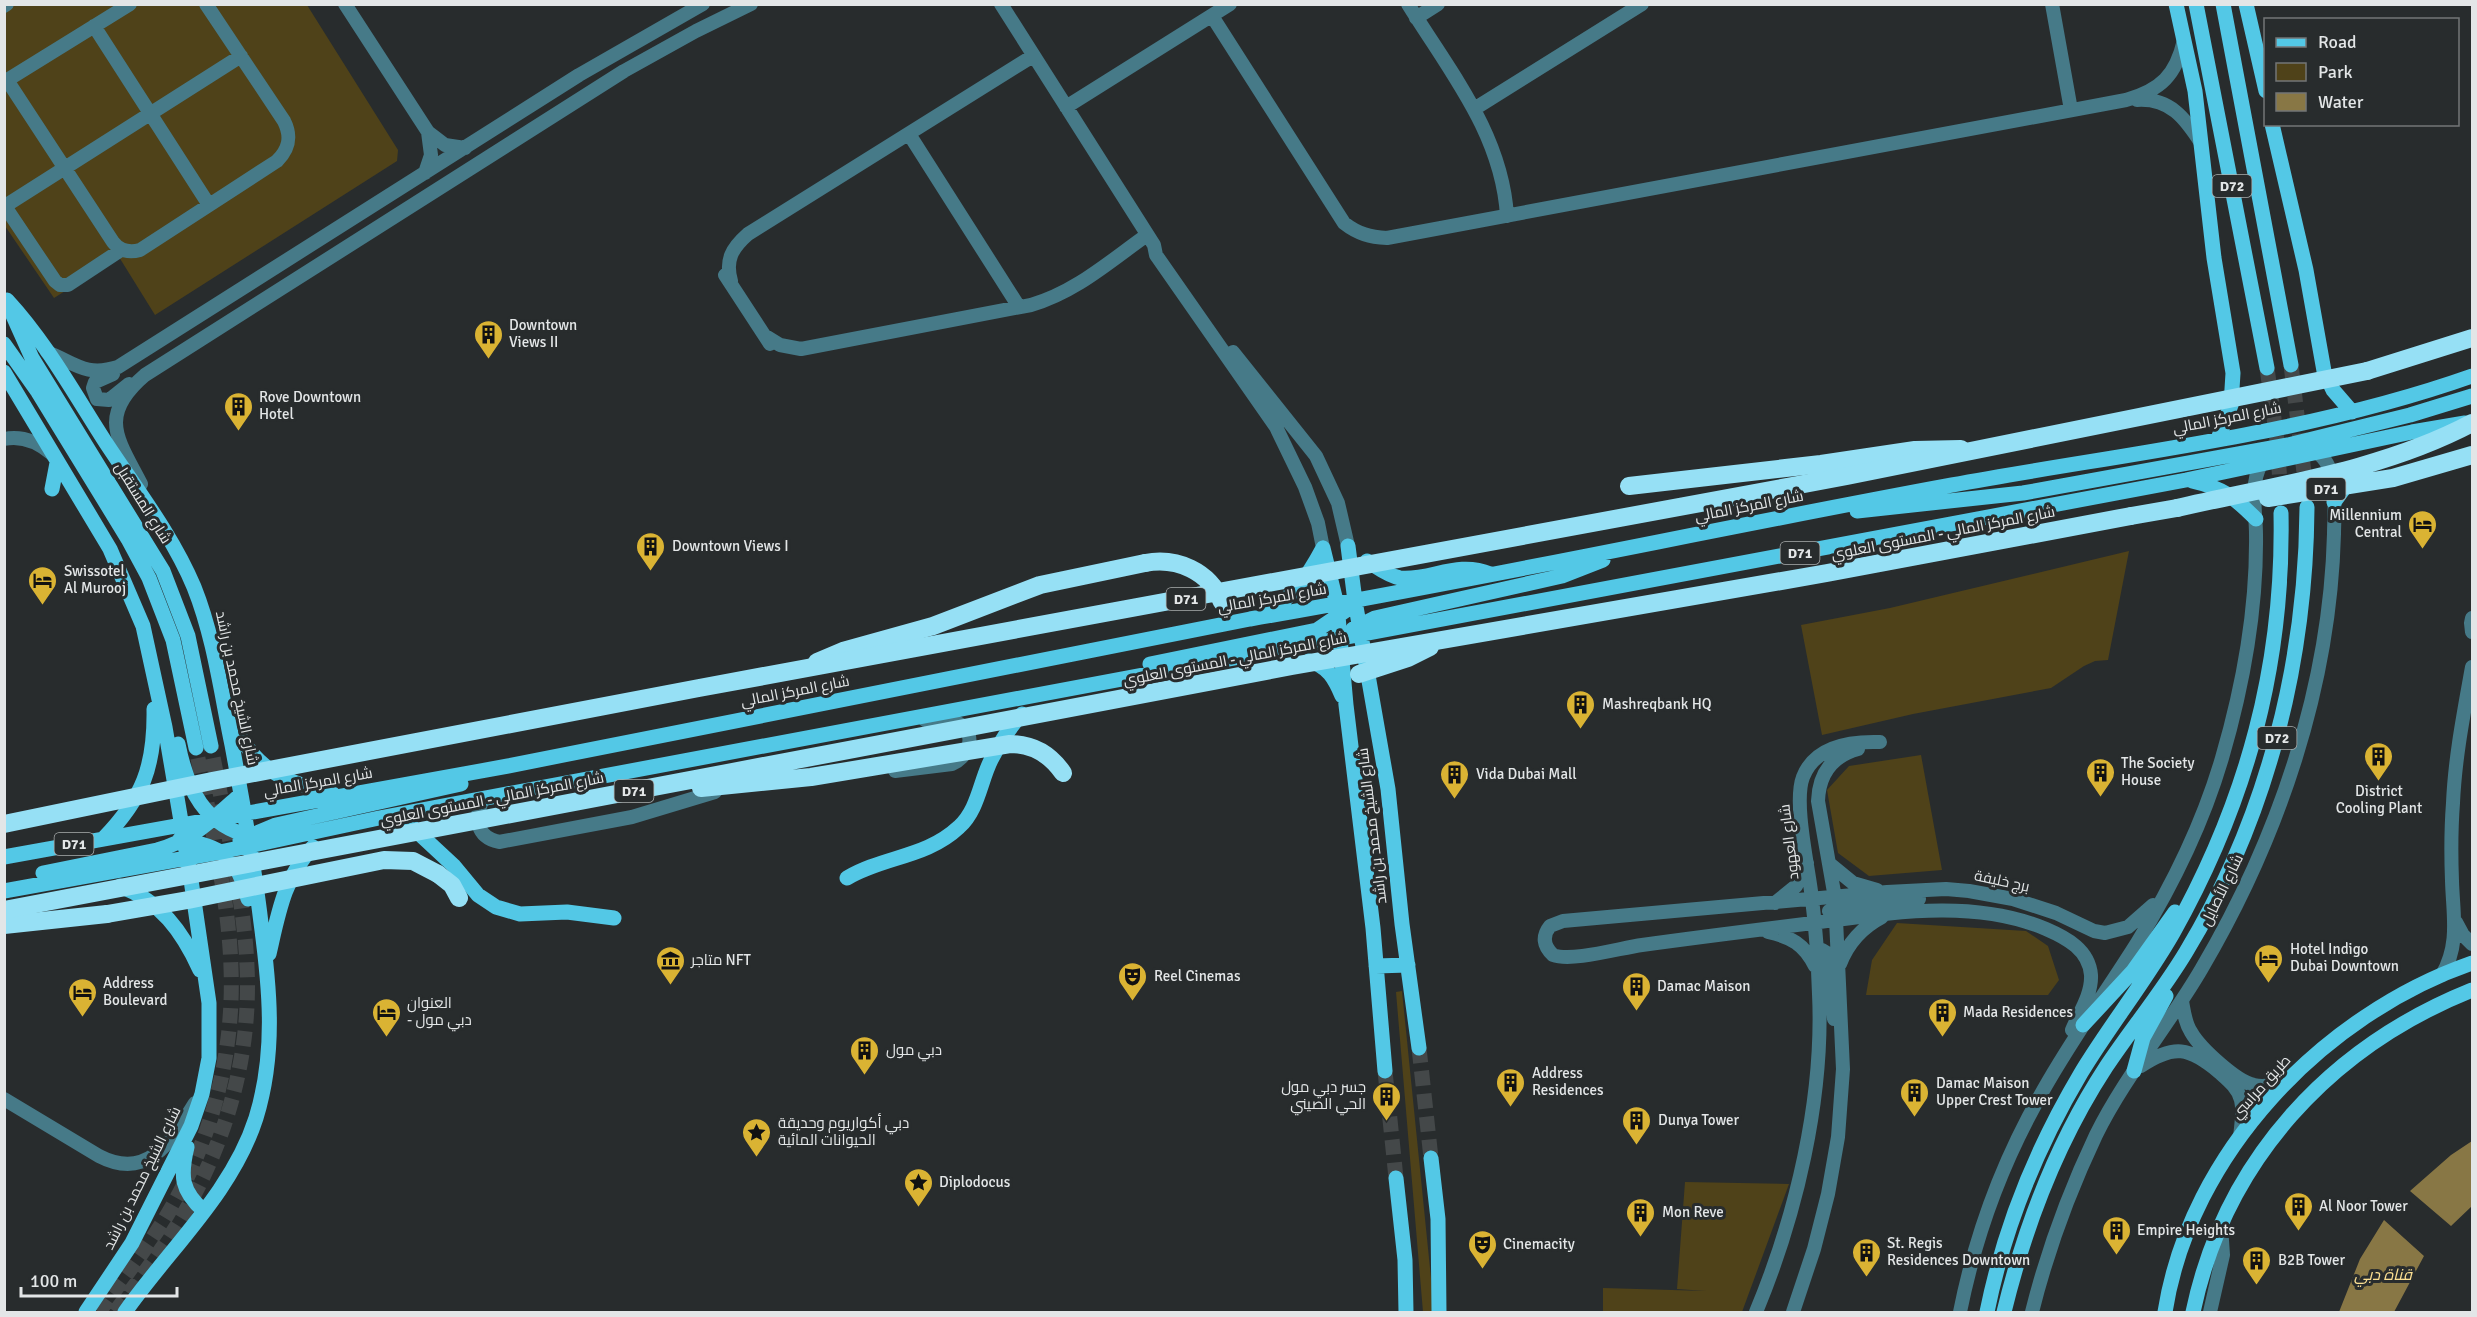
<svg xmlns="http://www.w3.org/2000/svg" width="2477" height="1317" font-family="Signika,Cairo,sans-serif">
<rect width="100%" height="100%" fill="#282c2d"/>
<path fill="#4f4219" d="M4,5H307L398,150L397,161L155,315L119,257L54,298L5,226Z
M2129,551L2108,660L2095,661L2084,666L2051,688L1913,714L1822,735L1801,625L1890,608Z
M1921,755L1942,870L1869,876L1838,853L1827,790L1849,766Z
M1897,923L2026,931L2048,946L2059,980L2048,995H1866L1872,960Z
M1402,991L1432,1288V1312H1423L1396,992Z
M1685,1182L1789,1184L1742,1312H1603V1288L1706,1291L1677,1289Z"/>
<path fill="#887745" d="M2472,1141V1206L2451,1226L2410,1191L2451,1155Z
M2384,1220L2424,1256L2394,1312H2339L2360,1259Z"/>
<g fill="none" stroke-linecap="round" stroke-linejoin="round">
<path stroke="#444849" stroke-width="15" stroke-dasharray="15 8" stroke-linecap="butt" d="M2291,365L2306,489
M2267,368L2277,440L2281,497
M1419,1048L1431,1158
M1385,1071L1396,1178
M99,1312C127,1273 158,1235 180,1192C216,1123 234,1045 231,968C229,897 209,817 196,748
M115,1312C143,1274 173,1237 194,1195C231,1125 251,1046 247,966C244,894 224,818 211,746"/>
<path stroke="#467a88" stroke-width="14" d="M345,4L428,132L445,145L465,148
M1001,4L1154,245L1156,255L1276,427L1305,487L1318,523L1323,548
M1408,4C1450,72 1502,134 1507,216
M2052,4L2071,110
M4,6L7,4
M1212,16L1344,223C1358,234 1370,237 1387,238L2126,100C2161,90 2176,75 2184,40
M1416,18L1438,4
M94,26L209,205
M7,80L113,242C120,251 129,253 140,250L277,161C289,149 292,137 284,121L206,4
M4,82L130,4
M2137,100C2170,98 2185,118 2201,143
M1066,107L1230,4
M1474,109L1642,4
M909,134L1019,307
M425,173L431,155L428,132
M4,205L55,281L60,285H68L121,250
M5,206L241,56
M725,275L770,344
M731,281C725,260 732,248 748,234L1033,56
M767,337L780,345L801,349L1031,305C1076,292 1110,261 1147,235
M47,352C75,363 85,377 118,367L579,75L703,4
M1233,352L1316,456L1338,503L1348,546
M113,374L95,382L93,388L97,399L109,400L129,384
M4,439C23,435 38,442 52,454
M141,484C118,439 97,416 145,375L624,71L696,31L751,4
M2472,618L2471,623L2472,632
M895,771L952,764C969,757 978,733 958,723C949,718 935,720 925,720
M483,799C474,818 476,837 499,842L632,817L715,792
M1831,865L1853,883L1877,890
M1775,903L1796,886L1807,863
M1829,911L1843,907L1919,899
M2456,922L2463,935L2472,944
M1768,932C1791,937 1804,944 1815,966
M1816,954L1822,950L1827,953L1834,1019
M1840,964C1848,943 1861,928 1882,917
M2442,975C2460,944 2453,915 2452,881C2451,855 2451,829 2453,803C2455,757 2464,712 2472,667
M2182,1001C2184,1012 2185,1023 2191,1032C2200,1048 2237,1082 2254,1085C2267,1088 2278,1083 2290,1079
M2072,1030C2079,1013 2092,995 2091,975C2089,950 2067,938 2046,929C1973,898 1890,913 1813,923C1756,930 1699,937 1642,945C1620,948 1572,962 1553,955C1543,946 1542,936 1550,926L1563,921L1887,892L1946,889L1969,891L2013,899L2056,913L2094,931L2105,933L2128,927L2153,905
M2141,1066C2174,1044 2189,1047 2219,1072C2228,1080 2238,1088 2241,1100C2244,1112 2241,1126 2240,1137
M4,1099L99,1156C149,1182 172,1139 195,1103
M1756,1312C1796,1216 1824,1099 1819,994C1818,962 1816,930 1812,899C1809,869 1793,803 1803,777C1815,746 1850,741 1880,742
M1793,1312L1814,1249L1828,1194L1838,1137L1843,1069L1835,898L1818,801C1819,774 1832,756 1858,749
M1960,1312C1975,1237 2002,1163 2040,1096C2069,1043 2105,994 2137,943C2172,886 2203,823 2222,758C2243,686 2257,609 2256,534C2256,510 2248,476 2266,458
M2032,1312C2047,1252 2069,1192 2096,1135C2125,1076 2169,1025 2202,968C2279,837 2330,686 2334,534C2334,507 2341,462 2311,449
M2210,1312L2223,1255L2221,1226"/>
<path stroke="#53c8e6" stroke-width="15" d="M2176,4L2195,91L2214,258L2233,373L2231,405L2218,439
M2196,4L2267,368
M2223,4L2291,365
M2246,4L2266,91
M2272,124L2306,270L2324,371L2333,390L2352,412
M7,300C46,342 75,395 106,443C137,490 172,535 194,587C214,637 221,692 232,745C243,804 254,863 261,923C270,989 276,1053 256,1118C232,1193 169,1249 125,1312
M10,309L32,358L163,571L188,636L211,746
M4,344L38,392L128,539L149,578L173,640L196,748
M4,372L110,549L143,626L165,727L191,880L209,1003V1058L202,1094L191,1126L132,1243L86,1312
M2192,481C2223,488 2234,497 2256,519
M52,489L57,463
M2334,502L2350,480
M1857,511L2023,493L2288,445L2410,415L2472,396
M1348,546L1355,601L1388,789L1402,924L1419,1048
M1323,548L1337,605L1346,705L1373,928L1385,1071
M1367,561C1377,567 1388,576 1400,578C1431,581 1457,560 1490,574
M1264,613C1293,599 1308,576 1323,548
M1353,629L1375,618L1562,576L1603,560
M1309,661C1328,666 1335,679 1342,696
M1150,664L1317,630L1345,611
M233,724C257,772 284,781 333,794
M178,744C187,789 204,826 253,837
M411,826L454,866L478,895L496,907L520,914L567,912L614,918
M103,839C143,798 155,766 154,709
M180,839C224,848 237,856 248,899
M240,840L276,825L461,784
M4,857L508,766L1250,619C1485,579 1718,528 1952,485C2126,453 2305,435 2472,376
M43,873L157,850C192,841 215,817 241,794
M847,878C884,856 926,858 959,827C978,810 980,782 991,760C999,744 1009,728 1022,714
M120,886C161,902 182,931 200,970
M4,891L220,852L379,818L2186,480L2412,432L2465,423
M269,954C278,915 284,877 313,847
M1376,966L1408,965
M2083,1025L2133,971L2175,912
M2134,1071L2143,1038L2166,996
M187,1147C180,1176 181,1191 204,1211
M1431,1158L1438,1219L1439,1312
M1396,1178L1405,1260L1406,1312
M1987,1312C2004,1228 2037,1147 2081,1073C2110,1025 2145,982 2173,933C2247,801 2284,665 2281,513
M2004,1312C2025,1226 2057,1142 2106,1067C2132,1028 2162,992 2186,952C2267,818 2306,663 2307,507
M2165,1312C2190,1153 2323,1015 2472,963
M2193,1312C2225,1160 2330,1047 2472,990"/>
<path stroke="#96e0f5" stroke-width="18" d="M2367,371L2472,338
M1629,486L1821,464L1915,450L1961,449
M2131,516L2177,508
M817,662L843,651L933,626L1040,585L1145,563
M438,874L452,885L459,898
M4,925L107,914"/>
<path stroke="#96e0f5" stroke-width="18" d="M2268,498L2393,478L2472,455
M2177,508C2276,485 2381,471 2472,423
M1145,563C1177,557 1209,571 1222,602
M1359,674L1408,658L1430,647
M701,788L811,777L1010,744C1033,744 1050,754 1063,773
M4,824L212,781L699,688L1847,476L2367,371
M4,910L1292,666L1827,573L2131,516
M107,914L188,900L384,860L413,861L438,874"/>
</g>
<defs>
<symbol id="building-pin" viewBox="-11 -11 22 30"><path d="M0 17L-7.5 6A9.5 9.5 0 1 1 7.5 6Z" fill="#dab333" stroke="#282c2d"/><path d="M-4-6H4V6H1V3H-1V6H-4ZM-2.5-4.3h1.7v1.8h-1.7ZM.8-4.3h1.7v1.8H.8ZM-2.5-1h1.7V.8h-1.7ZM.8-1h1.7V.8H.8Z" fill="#111"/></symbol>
<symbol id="hotel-pin" viewBox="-11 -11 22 30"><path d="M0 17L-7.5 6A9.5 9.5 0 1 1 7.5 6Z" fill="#dab333" stroke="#282c2d"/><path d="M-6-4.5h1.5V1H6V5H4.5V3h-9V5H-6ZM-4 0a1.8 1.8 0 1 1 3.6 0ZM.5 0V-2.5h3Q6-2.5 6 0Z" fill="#111"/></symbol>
<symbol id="museum-pin" viewBox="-11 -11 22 30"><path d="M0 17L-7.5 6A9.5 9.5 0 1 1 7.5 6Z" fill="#dab333" stroke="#282c2d"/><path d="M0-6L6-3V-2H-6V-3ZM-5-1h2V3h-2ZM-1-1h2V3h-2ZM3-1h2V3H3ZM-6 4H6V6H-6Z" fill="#111"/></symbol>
<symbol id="theatre-pin" viewBox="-11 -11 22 30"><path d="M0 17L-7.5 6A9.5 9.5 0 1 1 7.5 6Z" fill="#dab333" stroke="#282c2d"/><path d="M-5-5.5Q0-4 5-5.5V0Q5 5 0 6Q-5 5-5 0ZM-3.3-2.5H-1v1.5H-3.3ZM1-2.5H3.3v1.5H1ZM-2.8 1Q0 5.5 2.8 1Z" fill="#111"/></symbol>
<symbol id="sight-pin" viewBox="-11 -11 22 30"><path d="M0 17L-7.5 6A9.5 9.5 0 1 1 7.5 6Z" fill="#dab333" stroke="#282c2d"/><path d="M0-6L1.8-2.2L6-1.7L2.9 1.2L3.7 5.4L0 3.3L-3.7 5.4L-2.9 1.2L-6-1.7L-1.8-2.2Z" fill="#111"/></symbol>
</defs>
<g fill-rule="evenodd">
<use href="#building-pin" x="472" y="318" width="33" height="45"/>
<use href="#building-pin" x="222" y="390" width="33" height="45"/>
<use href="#hotel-pin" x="2406" y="508" width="33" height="45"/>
<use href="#building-pin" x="634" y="530" width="33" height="45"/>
<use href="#hotel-pin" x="26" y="564" width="33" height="45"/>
<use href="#building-pin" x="1564" y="688" width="33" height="45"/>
<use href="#building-pin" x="2362" y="740" width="33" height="45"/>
<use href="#building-pin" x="2084" y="756" width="33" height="45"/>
<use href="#building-pin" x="1438" y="758" width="33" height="45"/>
<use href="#hotel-pin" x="2252" y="942" width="33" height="45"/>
<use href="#museum-pin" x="654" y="944" width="33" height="45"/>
<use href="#theatre-pin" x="1116" y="960" width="33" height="45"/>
<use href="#building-pin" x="1620" y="970" width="33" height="45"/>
<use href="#hotel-pin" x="66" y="976" width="33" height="45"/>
<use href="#hotel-pin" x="370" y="996" width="33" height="45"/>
<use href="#building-pin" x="1926" y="996" width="33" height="45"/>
<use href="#building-pin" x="848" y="1034" width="33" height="45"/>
<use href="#building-pin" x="1494" y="1066" width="33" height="45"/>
<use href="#building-pin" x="1898" y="1076" width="33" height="45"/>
<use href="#building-pin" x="1370" y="1080" width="33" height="45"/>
<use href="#building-pin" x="1620" y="1104" width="33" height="45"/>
<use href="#sight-pin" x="740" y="1116" width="33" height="45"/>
<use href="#sight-pin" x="902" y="1166" width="33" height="45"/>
<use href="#building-pin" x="2282" y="1190" width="33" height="45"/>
<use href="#building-pin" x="1624" y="1196" width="33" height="45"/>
<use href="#building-pin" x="2100" y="1214" width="33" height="45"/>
<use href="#theatre-pin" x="1466" y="1228" width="33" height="45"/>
<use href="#building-pin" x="1850" y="1236" width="33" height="45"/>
<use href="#building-pin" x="2240" y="1244" width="33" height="45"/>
</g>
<g text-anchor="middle" stroke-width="6" stroke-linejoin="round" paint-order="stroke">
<g fill="#282c2d" stroke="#abaeaf" stroke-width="1.5">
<rect x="2212.5" y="175" width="39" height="22" rx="4.5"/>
<rect x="2306.5" y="478" width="39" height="22" rx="4.5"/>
<rect x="1780.5" y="542" width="39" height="22" rx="4.5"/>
<rect x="1166.5" y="588" width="39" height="22" rx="4.5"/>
<rect x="2257.5" y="727" width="39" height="22" rx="4.5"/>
<rect x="614.5" y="780" width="39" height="22" rx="4.5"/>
<rect x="54.5" y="833" width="39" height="22" rx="4.5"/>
</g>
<g font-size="14" font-weight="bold" fill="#e3e6e7">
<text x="2232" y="191">D72</text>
<text x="2326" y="494">D71</text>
<text x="1800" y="558">D71</text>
<text x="1186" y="604">D71</text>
<text x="2277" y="743">D72</text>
<text x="634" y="796">D71</text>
<text x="74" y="849">D71</text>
</g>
<g font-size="15" fill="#e3e6e7" stroke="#282c2d" text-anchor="start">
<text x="509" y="330">Downtown<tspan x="509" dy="17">Views II</tspan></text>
<text x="259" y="402">Rove Downtown<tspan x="259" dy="17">Hotel</tspan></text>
<text x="2402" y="520" text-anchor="end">Millennium<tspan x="2402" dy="17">Central</tspan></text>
<text x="672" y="551">Downtown Views I</text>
<text x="64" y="576">Swissotel<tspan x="64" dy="17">Al Murooj</tspan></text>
<text x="1602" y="709">Mashreqbank HQ</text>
<text x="2121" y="768">The Society<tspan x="2121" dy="17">House</tspan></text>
<text x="1476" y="779">Vida Dubai Mall</text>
<text x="2379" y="796" text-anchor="middle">District<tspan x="2379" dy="17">Cooling Plant</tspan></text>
<text x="2290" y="954">Hotel Indigo<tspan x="2290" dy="17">Dubai Downtown</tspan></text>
<text x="691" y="965">متاجر NFT</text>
<text x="1154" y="981">Reel Cinemas</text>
<text x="103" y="988">Address<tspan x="103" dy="17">Boulevard</tspan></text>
<text x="1657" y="991">Damac Maison</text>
<text x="407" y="1008">العنوان<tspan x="407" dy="17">- دبي مول</tspan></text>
<text x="1963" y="1017">Mada Residences</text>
<text x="886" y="1055">دبي مول</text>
<text x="1532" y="1078">Address<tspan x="1532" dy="17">Residences</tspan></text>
<text x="1936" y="1088">Damac Maison<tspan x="1936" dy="17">Upper Crest Tower</tspan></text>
<text x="1366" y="1092" text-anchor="end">جسر دبي مول<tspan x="1366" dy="17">الحي الصيني</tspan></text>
<text x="1658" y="1125">Dunya Tower</text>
<text x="778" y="1128">دبي أكواريوم وحديقة<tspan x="778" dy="17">الحيوانات المائية</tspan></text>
<text x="939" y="1187">Diplodocus</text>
<text x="2319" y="1211">Al Noor Tower</text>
<text x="1662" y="1217">Mon Reve</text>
<text x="2137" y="1235">Empire Heights</text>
<text x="1887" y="1248">St. Regis<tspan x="1887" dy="17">Residences Downtown</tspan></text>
<text x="1503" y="1249">Cinemacity</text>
<text x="2278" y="1265">B2B Tower</text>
</g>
<g font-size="15" fill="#e3e6e7" stroke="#282c2d">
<text transform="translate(2227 418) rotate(-11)" y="5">شارع المركز المالي</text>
<text transform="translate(143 503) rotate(58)" y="5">شارع المستقبل</text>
<text transform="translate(1749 506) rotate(-11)" y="5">شارع المركز المالي</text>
<text transform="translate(1943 533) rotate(-11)" y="5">شارع المركز المالي - المستوى العلوي</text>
<text transform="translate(1272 598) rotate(-10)" y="5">شارع المركز المالي</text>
<text transform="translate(1235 659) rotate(-11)" y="5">شارع المركز المالي - المستوى العلوي</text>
<text transform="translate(237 688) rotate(78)" y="5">شارع الشيخ محمد بن راشد</text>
<text transform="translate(795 691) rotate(-11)" y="5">شارع المركز المالي</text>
<text transform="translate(318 782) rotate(-10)" y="5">شارع المركز المالي</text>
<text transform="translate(492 799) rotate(-11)" y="5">شارع المركز المالي - المستوى العلوي</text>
<text transform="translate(1372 826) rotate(-97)" y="5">شارع الشيخ محمد بن راشد</text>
<text transform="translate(1789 842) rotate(-97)" y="5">شارع العهود</text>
<text transform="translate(2002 881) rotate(12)" y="5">برج خليفة</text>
<text transform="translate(2222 890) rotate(-64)" y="5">شارع الأصايل</text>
<text transform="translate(2261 1087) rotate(-48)" y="5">طريق مراسي</text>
<text transform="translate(142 1178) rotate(-64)" y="5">شارع الشيخ محمد بن راشد</text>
</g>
<g font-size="16" font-style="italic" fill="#fce092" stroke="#282c2d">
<text x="2383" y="1280">قناة دبي</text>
</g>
</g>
<rect width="2477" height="1317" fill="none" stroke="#e3e6e7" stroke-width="12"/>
<rect x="2264" y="18" width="195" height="108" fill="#282c2d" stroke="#737677" stroke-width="1.5"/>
<rect x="2276" y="38" width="30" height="9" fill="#53c8e6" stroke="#737677" stroke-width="1.5"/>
<text x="2318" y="48" font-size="18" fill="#e3e6e7">Road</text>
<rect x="2276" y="63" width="30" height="18" fill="#4f4219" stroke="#737677" stroke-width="1.5"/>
<text x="2318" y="78" font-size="18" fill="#e3e6e7">Park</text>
<rect x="2276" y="93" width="30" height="18" fill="#887745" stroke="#737677" stroke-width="1.5"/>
<text x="2318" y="108" font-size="18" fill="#e3e6e7">Water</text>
<path d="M21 1287v9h156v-9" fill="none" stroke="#e3e6e7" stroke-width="3"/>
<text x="30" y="1287" font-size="18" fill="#e3e6e7" stroke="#282c2d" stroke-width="4.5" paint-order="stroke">100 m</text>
</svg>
